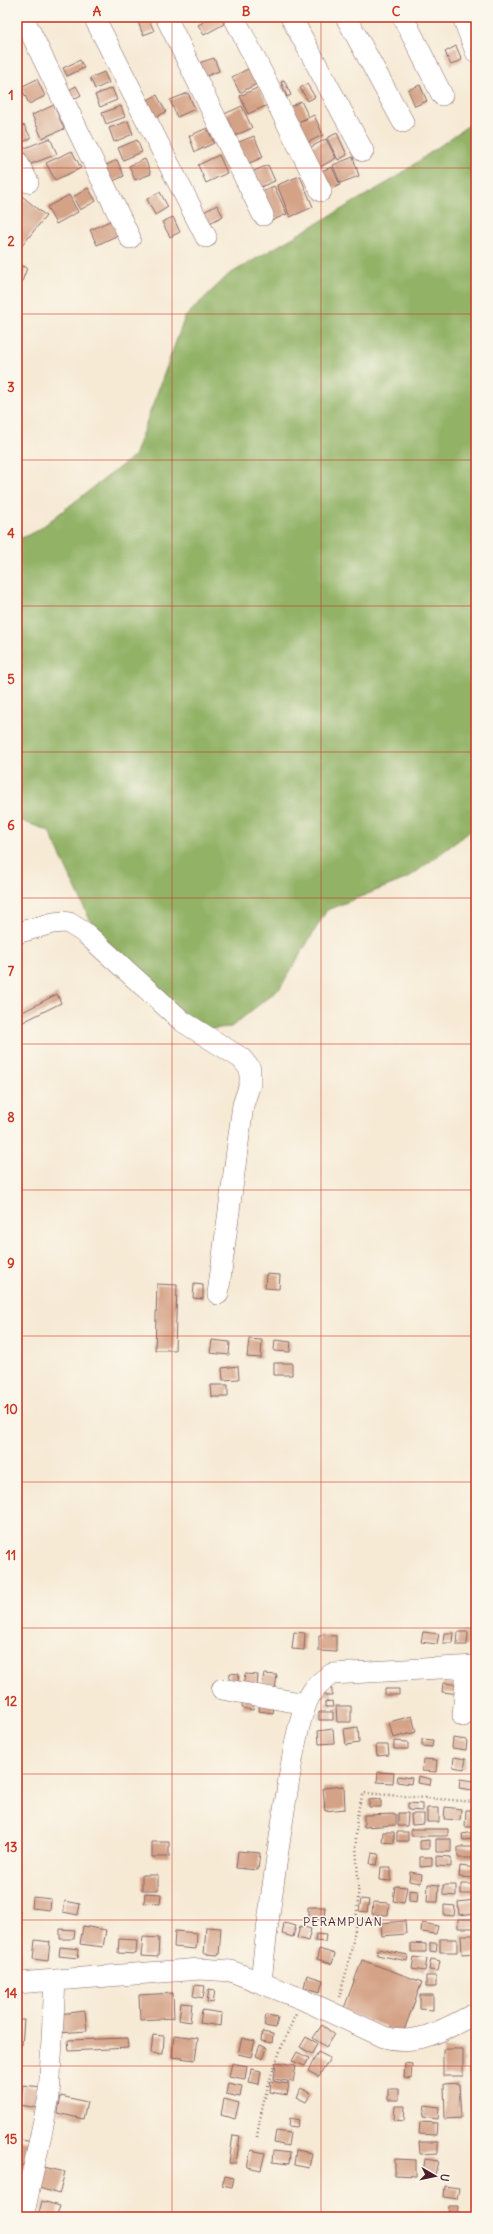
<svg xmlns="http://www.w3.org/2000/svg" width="493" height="2234" font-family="Delius,sans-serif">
<rect width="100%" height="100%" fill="#fbf7ec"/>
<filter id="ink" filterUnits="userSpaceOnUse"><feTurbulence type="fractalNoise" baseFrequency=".025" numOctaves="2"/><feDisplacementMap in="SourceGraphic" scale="8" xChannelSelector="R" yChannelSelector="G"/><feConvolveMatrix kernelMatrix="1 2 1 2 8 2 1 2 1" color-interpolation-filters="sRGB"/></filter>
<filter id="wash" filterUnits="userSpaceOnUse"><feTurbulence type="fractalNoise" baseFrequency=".012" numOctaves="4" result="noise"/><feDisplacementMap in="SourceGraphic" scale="16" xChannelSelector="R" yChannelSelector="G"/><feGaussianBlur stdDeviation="0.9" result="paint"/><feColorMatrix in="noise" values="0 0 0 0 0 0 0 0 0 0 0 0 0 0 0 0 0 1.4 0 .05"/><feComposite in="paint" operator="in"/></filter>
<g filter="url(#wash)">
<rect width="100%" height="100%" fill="#f6ead5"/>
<path fill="#92b266" stroke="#6e6848" d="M476,120V827L408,878L327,910L280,988L231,1027L197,1030L97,935L49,831L17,819V540L37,531L134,456L185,317L228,275L392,180Z"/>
<g id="blocks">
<path fill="#d4a286" d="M141,17H148L154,31L143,35L137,19Z
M213,17H220L224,24L204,35L198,25Z
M456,46L462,60L451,65L445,52Z
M214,58L219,71L204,77L199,63Z
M80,60L84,68L67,76L63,68Z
M250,68L258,83L240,93L232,77Z
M104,72L109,83L95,89L90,78Z
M37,79L45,96L29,104L21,87Z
M284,80L291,95L287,97L281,82Z
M307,84L315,97L308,101L300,88Z
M420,85L427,101L415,106L408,90Z
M76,86L81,95L69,102L64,93Z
M259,87L268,105L248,114L240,96Z
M112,88L117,100L100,107L95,95Z
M188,93L195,109L177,117L170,100Z
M157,95L166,112L149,121L140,104Z
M301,101L309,117L294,124L286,109Z
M54,105L64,129L42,138L32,115Z
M121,106L125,117L106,124L102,113Z
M242,106L252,128L230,138L220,116Z
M314,115L323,135L300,146L291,126Z
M128,121L133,134L114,142L109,128Z
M24,125L31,138L17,145V129Z
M207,128L214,143L195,152L189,136Z
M337,133L347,155L338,160L327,138Z
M254,136L263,157L243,166L234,144Z
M50,138L57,154L26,166L20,150Z
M326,139L336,158L315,170L304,151Z
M137,140L142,152L123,160L118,148Z
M72,151L81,168L55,180L46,163Z
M219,155L227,173L206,183L198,165Z
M353,157L359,176L340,183L333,165Z
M145,159L151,174L135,180L129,166Z
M117,160L124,176L107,184L100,168Z
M268,165L275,181L253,190L247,174Z
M332,167L340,185L323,192L316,173Z
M300,176L313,207L290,217L277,185Z
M274,186L287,214L271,221L258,194Z
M88,188L96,201L80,210L73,197Z
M17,192L46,216L20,248L17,246Z
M160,192L168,207L155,215L147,199Z
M69,195L78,212L56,224L47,207Z
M217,205L223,216L208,224L202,213Z
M173,217L180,232L170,237L162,222Z
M112,220L118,235L97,245L90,230Z
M17,264L27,268L21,284L17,282Z
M57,994L61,1003L17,1025V1015Z
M266,1274L280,1275L279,1289L265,1288Z
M157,1284L177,1285L175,1350H155Z
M194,1284L203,1285V1299L193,1298Z
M249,1339L262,1340L261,1358L247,1357Z
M212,1340L230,1342L229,1355L210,1353Z
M275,1340L291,1342L290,1352L274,1351Z
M274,1363H292V1375H274Z
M238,1366L239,1379L223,1380L222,1368Z
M211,1385H228V1397H212Z
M294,1632L305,1633L304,1650L292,1649Z
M423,1632L439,1634L437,1644L421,1642Z
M458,1632H468L467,1645H457Z
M444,1633H453L452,1643H443Z
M319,1635L336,1636V1652L319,1651Z
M230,1673L239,1674L238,1685L229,1684Z
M245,1674L258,1675L257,1687L243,1686Z
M264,1674L277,1675L275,1690L262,1688Z
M443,1683L461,1685L460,1694L442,1692Z
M325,1689H332V1696H325Z
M385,1689H399V1695H385Z
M243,1696L255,1697L253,1710L242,1708Z
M261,1697L275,1699L273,1713L259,1711Z
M332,1701L333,1707H325V1702Z
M336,1706H351V1722H337Z
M319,1712H333V1720H319Z
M412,1716L416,1732L393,1738L389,1722Z
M358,1727L359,1743L346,1745L344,1729Z
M333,1729L334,1743L319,1744L318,1731Z
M453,1738L467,1740L466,1750L452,1748Z
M422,1739L433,1740L432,1747L422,1746Z
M394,1741L408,1742V1749H394Z
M376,1745H388L389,1755L377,1756Z
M454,1757L466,1759L464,1769L453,1767Z
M423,1759L437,1760L436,1772L422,1771Z
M378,1772L394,1773L393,1783L377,1782Z
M398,1776L412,1778L411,1784L397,1782Z
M418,1776L431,1779L430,1785L417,1783Z
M460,1779L473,1781L472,1790L459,1788Z
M344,1786L345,1809L325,1811L323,1788Z
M381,1799V1807H369V1800Z
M408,1803L422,1804V1811L408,1810Z
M445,1807L461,1809L460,1820L444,1819Z
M427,1808H439V1822H427Z
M466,1810H476V1827H465Z
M398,1813H408L407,1826H398Z
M396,1814V1825L364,1827V1815Z
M411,1814H424V1824L412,1825Z
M411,1829H448V1836H411Z
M383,1832H394V1843L382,1842Z
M397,1832H408V1841H397Z
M475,1832L476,1839L463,1840L462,1834Z
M436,1839H451V1852H436Z
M429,1840V1849H420V1841Z
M152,1842H169V1857H152Z
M458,1847H476L475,1858H458Z
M238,1851L260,1853L258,1870L236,1868Z
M372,1853L379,1854L377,1865L370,1864Z
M436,1856L451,1857V1867L436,1866Z
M420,1857H432V1866L420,1867Z
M460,1866L476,1868V1878L459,1877Z
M381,1867H391V1881L380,1880Z
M410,1872L422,1874L421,1883L409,1881Z
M142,1875H158V1890H142Z
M428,1884L439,1885L438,1902H427Z
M461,1884H474V1894H461Z
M443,1885H456V1896L443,1895Z
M395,1886L407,1887L404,1903L393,1901Z
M409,1890L418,1891L417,1902L409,1901Z
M145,1893L161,1894L160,1904L144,1903Z
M33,1897L51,1899L50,1910L32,1908Z
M361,1899L369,1900L367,1912L359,1911Z
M475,1900L476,1913L459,1915L458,1902Z
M65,1901L80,1904L78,1915L63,1912Z
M373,1902L389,1903L388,1915L372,1914Z
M444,1905L455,1906L454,1916L444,1915Z
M308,1907H325L324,1919H308Z
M17,1910L20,1911L19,1919H17Z
M458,1919H476V1928H458Z
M405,1921L406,1934L382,1936L381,1923Z
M284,1923L296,1926L293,1937L282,1934Z
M422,1923L438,1926L436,1934L421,1932Z
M83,1926L106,1930L103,1947L80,1944Z
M300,1926L311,1929L308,1941L297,1938Z
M206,1927L221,1928L219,1955L204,1954Z
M60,1929L75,1930L74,1939H60Z
M175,1931L197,1933L196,1949L174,1947Z
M316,1934L326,1935L325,1942L315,1941Z
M461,1935H476V1953L462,1954Z
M143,1937L159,1938L158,1957L141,1956Z
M119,1939L137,1940L136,1954L118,1953Z
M440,1939H457V1952H440Z
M35,1940L50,1942L48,1961L33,1959Z
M17,1943L22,1944L20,1963H17Z
M411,1943L426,1944V1952H411Z
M430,1943H437L436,1952L430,1951Z
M60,1947L79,1949L78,1958L59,1956Z
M319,1949L335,1954L332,1964L317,1959Z
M378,1949L408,1955L407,1961L377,1955Z
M414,1957L427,1959L425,1971L412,1969Z
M431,1959L440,1961L438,1971L429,1970Z
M362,1960L422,1982L403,2033L343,2011Z
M307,1975L323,1980L320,1992L304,1987Z
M426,1976H436V1987H426Z
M195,1985L205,1986L203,1998L193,1996Z
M209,1989L215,1990L213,2003L207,2002Z
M173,1993L174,2018L140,2020L139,1995Z
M420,1995H433V2010L420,2009Z
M181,2003L192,2004L190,2022L179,2020Z
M202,2010L222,2013L221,2026L200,2023Z
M85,2011L87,2031L59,2033L58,2014Z
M266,2015L278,2017L276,2028L264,2026Z
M17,2020H24L22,2045L17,2044Z
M322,2025L334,2034L326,2047L313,2038Z
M262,2032L273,2034L272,2043L261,2041Z
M153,2035L164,2036L163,2054L151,2053Z
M174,2035L198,2038L195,2060L172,2057Z
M306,2037L317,2043L312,2054L300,2047Z
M127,2038L128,2048L69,2051L68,2040Z
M242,2038L255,2041L251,2057L238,2054Z
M260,2045L267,2048L263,2059L256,2056Z
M443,2049H463V2076H443Z
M297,2052L309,2058L305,2066L292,2061Z
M318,2052L330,2058L319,2077L308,2071Z
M276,2062L296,2065L293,2082L274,2079Z
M232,2063L247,2066L245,2079L229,2076Z
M405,2063L412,2064L411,2079L404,2078Z
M472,2067H476V2084H473Z
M251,2069L261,2071L259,2084L249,2082Z
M271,2081L289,2084L287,2095L270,2092Z
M228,2083L242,2086L240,2097L226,2094Z
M459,2083L461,2118L445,2119L444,2084Z
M23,2085L41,2087L38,2108L20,2105Z
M301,2088L311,2094L306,2102L296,2097Z
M388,2089H399V2100H388Z
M61,2096L87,2102L83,2119L58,2113Z
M224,2099L239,2103L235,2119L221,2115Z
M425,2105L439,2107L438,2119L423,2117Z
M395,2106H405L404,2121L394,2120Z
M290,2118L299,2120L297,2127L289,2126Z
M420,2122L437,2123L436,2135L419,2134Z
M276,2131L290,2133L288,2146L274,2143Z
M233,2135L240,2136L236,2163H229Z
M17,2139L32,2142L27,2166L17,2164Z
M419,2142H438V2153L420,2154Z
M251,2150L265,2153L261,2170L247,2167Z
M296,2150L312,2153L309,2168L294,2165Z
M273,2151L290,2153L289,2164L272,2162Z
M395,2159L416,2160V2176L395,2175Z
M425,2159L438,2161L435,2175L423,2173Z
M44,2167L65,2172L59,2194L39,2188Z
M17,2175L24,2177L17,2197Z
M225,2176L234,2178L232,2187L222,2185Z
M445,2186L459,2188L457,2199L444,2197Z
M42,2201L60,2206L56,2217H38Z
M449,2206H459L458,2217H448Z"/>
</g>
</g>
<g filter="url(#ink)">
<use href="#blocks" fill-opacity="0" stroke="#866666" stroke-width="1"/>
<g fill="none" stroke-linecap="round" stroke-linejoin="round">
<defs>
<path id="minor" d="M23,17L130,238
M94,17L206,237
M166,17L263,215
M234,17L321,191
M291,17L363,151
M346,17L403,122
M403,17L442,95
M463,17L476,52
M17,161L28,182
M17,933L53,923L64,922L69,923L85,933L182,1021L241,1058L250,1069V1084L243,1105L218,1294
M222,1689L306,1704
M463,1716L467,1667
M261,1982C267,1922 276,1863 285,1804C290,1775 297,1715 312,1692C317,1684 324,1679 332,1674L476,1666
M17,1983L200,1969L231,1971L302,1999L384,2037C417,2047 447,2028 476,2013
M23,2217L49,2097L55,1981"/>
</defs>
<use href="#minor" stroke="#866666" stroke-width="22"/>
<path stroke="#866666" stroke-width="2.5" stroke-dasharray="1 3" stroke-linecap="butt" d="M339,1997C349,1965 356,1932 358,1899C360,1865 349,1824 364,1793L476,1802
M257,2137C264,2091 276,2057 296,2014"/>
<use href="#minor" stroke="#fff" stroke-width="21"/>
</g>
</g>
<path fill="none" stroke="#c8321e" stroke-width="1" stroke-opacity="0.55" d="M172,17V2217M321,17V2217M17,168H476M17,314H476M17,460H476M17,606H476M17,752H476M17,898H476M17,1044H476M17,1190H476M17,1336H476M17,1482H476M17,1628H476M17,1774H476M17,1920H476M17,2066H476"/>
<g text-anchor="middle" stroke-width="3" stroke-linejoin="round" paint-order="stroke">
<g font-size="12" letter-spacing="1" fill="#4a1f2b" stroke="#fbf7ec">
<text x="343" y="1926">PERAMPUAN</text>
</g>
</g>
<rect width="493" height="2234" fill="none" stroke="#fbf7ec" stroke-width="44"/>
<g transform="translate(435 2176) rotate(99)" stroke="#fbf7ec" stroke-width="3" paint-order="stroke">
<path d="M0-3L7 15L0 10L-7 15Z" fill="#4a1f2b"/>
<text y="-6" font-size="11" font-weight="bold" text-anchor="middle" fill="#4a1f2b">U</text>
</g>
<rect x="22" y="22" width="449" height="2190" fill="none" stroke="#c8321e" stroke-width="1.5"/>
<g font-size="13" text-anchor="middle" font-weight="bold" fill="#c8321e">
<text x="97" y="16">A</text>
<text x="246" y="16">B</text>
<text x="396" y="16">C</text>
<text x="11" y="100">1</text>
<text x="11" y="246">2</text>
<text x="11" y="392">3</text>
<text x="11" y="538">4</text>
<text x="11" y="684">5</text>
<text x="11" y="830">6</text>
<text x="11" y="976">7</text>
<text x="11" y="1122">8</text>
<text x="11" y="1268">9</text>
<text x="11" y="1414">10</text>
<text x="11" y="1560">11</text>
<text x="11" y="1706">12</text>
<text x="11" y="1852">13</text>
<text x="11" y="1998">14</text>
<text x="11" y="2144">15</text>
</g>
</svg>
